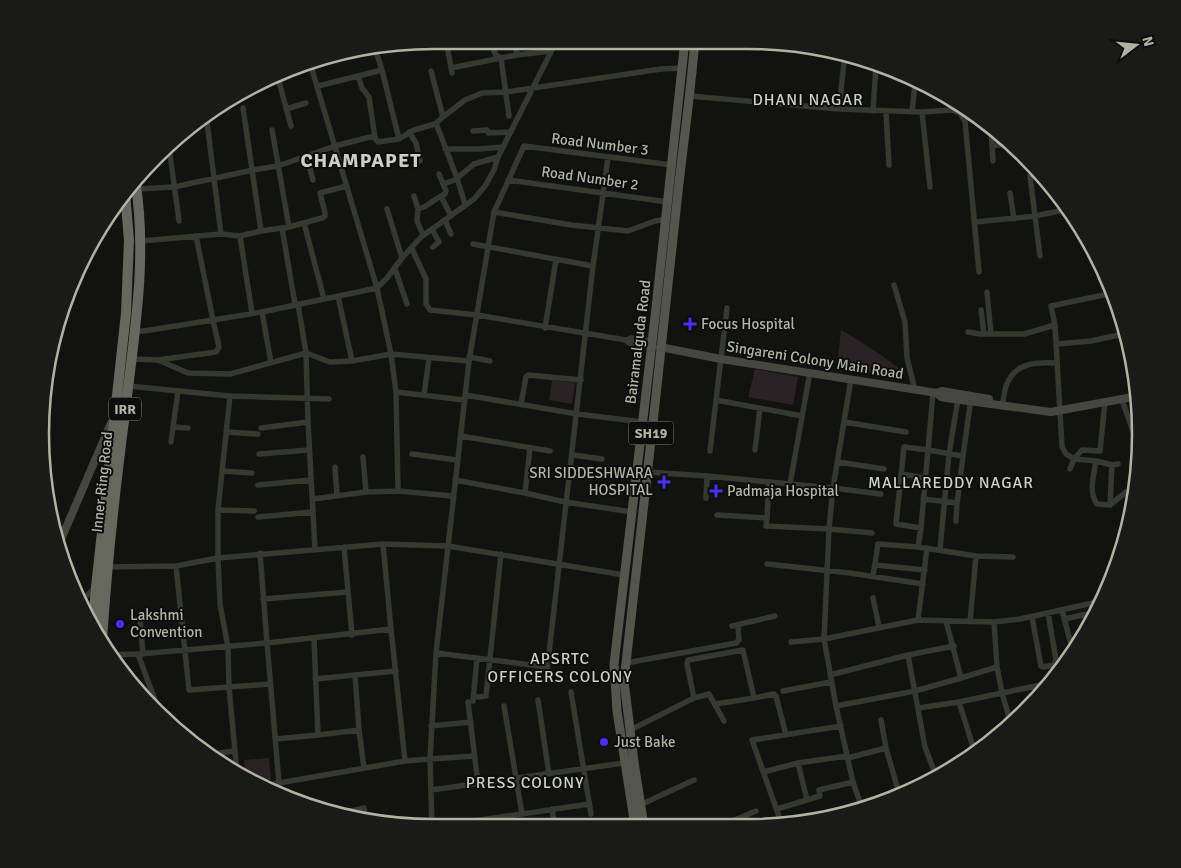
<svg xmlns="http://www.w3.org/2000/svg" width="1181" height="868" font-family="Signika,sans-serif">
<rect width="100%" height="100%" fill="#121311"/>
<path fill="#2a2225" d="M841,330C861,342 880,353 898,368L899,377L837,367Z
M755,369L798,377L793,405L748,397Z
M552,380L575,383L572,404L549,400Z
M269,758L271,780L251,782L246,779L244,760Z"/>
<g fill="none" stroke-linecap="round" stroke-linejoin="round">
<path stroke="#363832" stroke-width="5.5" d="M446,40L452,73
M489,40L496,55L501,58
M515,40L517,55L551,51
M310,63L377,288L387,278L402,258L421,237L474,199L485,186L494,170L498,157L557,40
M451,68L501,58
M382,70L399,139
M431,71L443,117
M358,76L362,88L369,97L375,138
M278,78L291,126
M318,86L382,70L375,48
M690,96L839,109L922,112
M243,108L261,231L289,227L322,218L325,216V213L320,193L347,186
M286,109L306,103
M839,109L845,53
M952,110L953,100
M873,111L876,66
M886,112L889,165
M912,112L915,83
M206,114L221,234
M509,116L501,58L517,55
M197,123L207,121
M436,123L457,178L465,204
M272,130L289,227
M991,130L993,161
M473,131L487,130L488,133L511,132
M409,132L416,143L420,161
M992,146L1006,144
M169,147L179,221
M445,149H479L503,147
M307,157L313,180
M439,174L446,191L445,194L441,196L451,216
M1030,176L1040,256
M508,180L668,202
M443,184L455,180L474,164L498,157
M930,187L922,112L952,110L960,113L965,121L979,272
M137,189L174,187L253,170L278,166L335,146L370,137L375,138L378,142L399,139L414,130L435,124L443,117L465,100L482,93L506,92L661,69L682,68
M1010,193L1014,219
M414,196L418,209L417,221L423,235
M387,209L402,258
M418,209L424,207L441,196
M494,212L571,225L628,231L655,221L666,219
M445,220L451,234
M975,222L1035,216L1069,209
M304,223L324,299
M282,228L295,304
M432,229L439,242L433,247
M196,236L213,320L262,312L377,288L391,354L469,361L494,212L524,146L672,165
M240,236L252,313
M1085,236L1088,249
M141,241L221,234L240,236L261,231
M473,244L593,266L608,158
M412,249L426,279V304L430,310L477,315L626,340L629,343L652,347
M395,269L407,304
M894,285L905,322L907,358L915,390
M987,292L991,334
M1113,293L1051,306L1055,325L1062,447L1066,454L1074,459L1096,461L1112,465L1118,464
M338,296L352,361L391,354L396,392L464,400
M298,304L306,353L308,422L315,549
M981,310L984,334
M262,312L271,363
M545,328L556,260
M135,331H144L213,320L219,347L216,352L158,360
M968,332L980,334H1024L1055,325
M626,340L631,338L653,341
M1057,344L1091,341L1128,333
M469,357L490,361
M133,359L158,360L188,373L230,374L306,353L330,362L352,361
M810,372L790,484L833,488L851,379
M128,386L230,396L329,399
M396,392L398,491L452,496
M424,395L429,358
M465,395L577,414L643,422
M971,398L963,456L928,450L921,528L918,547L976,556L1013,557
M716,400L802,416
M1122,400L1139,448
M521,404L526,377L528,375L581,380
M1002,406C1004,399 1004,392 1006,386C1015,362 1036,362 1057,363
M844,422L906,432
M173,427L188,428
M261,428L308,422
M226,432L258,434
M461,436L550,451
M171,442L178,391
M530,448L525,493L565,502L632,512
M755,450L760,408
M710,451L727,308
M259,454L309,450
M412,454L457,460
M573,455L602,459
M363,457L366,492
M1096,461C1094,474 1088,492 1097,504L1110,505L1126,492L1137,490
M838,462L884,469
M335,467L337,496
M1070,469L1074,459L1082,450L1100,451L1105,402
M222,471L252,473
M647,472L707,476
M901,474L926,478
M455,480L525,493
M258,485L311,480
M706,498L707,476L790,484
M313,499L366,492L398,491
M923,499L957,503L963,456
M1110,505L1112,465
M218,510L254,511
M717,515L767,518L766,526L829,529L824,639L918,620
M258,517L313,512
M767,518L769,482
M956,521L957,503
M921,528L896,524L904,447L928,450L933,393
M872,533L829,529L833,488L881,494
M1120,540L1125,539
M344,547L352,635
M927,548L918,620L994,622L1020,619L1102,601
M940,549L949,454L958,399
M767,564L850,573L923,584
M875,565L925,570
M176,566L189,690L229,687L228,647L220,604L218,558V510L230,396
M108,567L176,566L218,558L383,544L448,546L624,575
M873,576L878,544L918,547
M873,598L879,627
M263,599L348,592
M80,602L96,587
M1062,610L1073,652
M1032,617L1041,666L1043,667L1054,665L1056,660L1048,613
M140,618L143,654
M1064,619L1097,612
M946,621L961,678L997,667
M970,622L976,556
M732,626L775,616
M391,629L405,761
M314,638L318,735L359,730L355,675L315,679
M791,642L824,639L836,706L915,691L961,678
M436,653L547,667
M138,654L267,643L260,553
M110,655L138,654L159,711
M908,655L925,747L936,776
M626,663L736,643L739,640L738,625
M355,675L396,671
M830,675L908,655L954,646
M546,680L593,266
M783,691L831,682
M571,692L591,814
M1041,696L1036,686L1052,681
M478,697L486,696L501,554
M694,698L709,694L724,721
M754,698L774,694L776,696L786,735
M538,700L549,774
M473,701L477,658
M468,702L478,784
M959,702L975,753
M504,706L522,814
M836,706L853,782L862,808
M918,708L959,702L1002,693L997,667L994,622
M881,720L886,748
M1011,724L1002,693L1036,686
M431,726L471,722
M359,730L364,768
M630,730L694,698L687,664L688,660L743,650L754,698L715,704
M275,739L318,735
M207,755L234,751
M848,758L886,748L900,797
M798,763L807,800
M763,772L798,763L847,756
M237,773L229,687L270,684
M258,787L279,783L267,643L391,629L383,544
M431,790L624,763
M281,795L279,783L405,761L430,759L436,653L469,361
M640,805L694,780
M552,809L555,826
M777,809L820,796L819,790L853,782
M334,815L364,808L366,820
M723,825L756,811
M782,825L752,740L841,726
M432,827L430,759L474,756
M433,827L589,804"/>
<path stroke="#464740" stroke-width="8" d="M660,347L721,359L937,393L941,397L946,398L1051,412L1138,396
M937,393L942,391L989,399
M59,544L111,423"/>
<path stroke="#54564e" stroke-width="9" d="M635,826L617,711L614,664L655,317L685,40
M644,826L634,762L624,681L626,663C642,515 660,368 675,220C681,160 690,100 695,40"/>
<path stroke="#66685e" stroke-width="10" d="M93,625L96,587L126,313L129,240L125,193
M102,640C107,564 115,489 125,413C134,335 148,257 135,179"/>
</g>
<g fill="#4a2fed" stroke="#0d0e0c" stroke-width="2">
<path d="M687.5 316.5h5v5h5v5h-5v5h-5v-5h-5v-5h5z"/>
<path d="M661.5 474.5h5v5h5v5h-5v5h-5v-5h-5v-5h5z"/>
<path d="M713.5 483.5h5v5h5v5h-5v5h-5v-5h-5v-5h5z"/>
<circle cx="120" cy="624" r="5"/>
<circle cx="604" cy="742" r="5"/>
</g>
<g text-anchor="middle" stroke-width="4" stroke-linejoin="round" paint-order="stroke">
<g fill="#0d0e0c" stroke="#7f8276" stroke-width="1">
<rect x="109" y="397.5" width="32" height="23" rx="4"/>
<rect x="628.5" y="421.5" width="45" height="23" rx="4"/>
</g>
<g font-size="14" font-weight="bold" fill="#b0b3a3">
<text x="125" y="414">IRR</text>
<text x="651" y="438">SH19</text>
</g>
<g font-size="15" fill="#b0b3a3" stroke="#0d0e0c">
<text transform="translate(600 144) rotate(7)" y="5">Road Number 3</text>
<text transform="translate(590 178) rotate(8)" y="5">Road Number 2</text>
<text transform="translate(638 342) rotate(-83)" y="5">Bairamalguda Road</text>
<text transform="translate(815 360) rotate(9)" y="5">Singareni Colony Main Road</text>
<text transform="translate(102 482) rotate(-84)" y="5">Inner Ring Road</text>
</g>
<g font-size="15" fill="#b0b3a3" stroke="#0d0e0c" text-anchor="start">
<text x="701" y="329">Focus Hospital</text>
<text x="653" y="478" text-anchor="end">SRI SIDDESHWARA<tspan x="653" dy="17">HOSPITAL</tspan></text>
<text x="727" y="496">Padmaja Hospital</text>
<text x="130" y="620">Lakshmi<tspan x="130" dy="17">Convention</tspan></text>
<text x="614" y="747">Just Bake</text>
</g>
<g font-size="16" letter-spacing="1" fill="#cdcfc4" stroke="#0d0e0c">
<text x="808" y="105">DHANI NAGAR</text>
<text x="951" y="488">MALLAREDDY NAGAR</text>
<text x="560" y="664">APSRTC<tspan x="560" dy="18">OFFICERS COLONY</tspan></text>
<text x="525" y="788">PRESS COLONY</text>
</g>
<g font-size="20" font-weight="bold" letter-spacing="1" fill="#cdcfc4" stroke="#0d0e0c">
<text x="361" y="167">CHAMPAPET</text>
</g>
</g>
<path d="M0 0H1181V868H0ZM434 49H747A385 385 0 0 1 1132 434V434A385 385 0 0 1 747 819H434A385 385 0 0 1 49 434V434A385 385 0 0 1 434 49Z" fill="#1a1b18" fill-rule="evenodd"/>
<path fill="none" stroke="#b0b3a3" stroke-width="2.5" d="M434 49H747A385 385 0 0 1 1132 434V434A385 385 0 0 1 747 819H434A385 385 0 0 1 49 434V434A385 385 0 0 1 434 49Z"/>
<g transform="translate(1136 45) rotate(74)" stroke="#0d0e0c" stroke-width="4" paint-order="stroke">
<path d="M0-4L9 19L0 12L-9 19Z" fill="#b0b3a3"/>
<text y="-8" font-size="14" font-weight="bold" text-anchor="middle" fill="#b0b3a3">N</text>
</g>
</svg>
